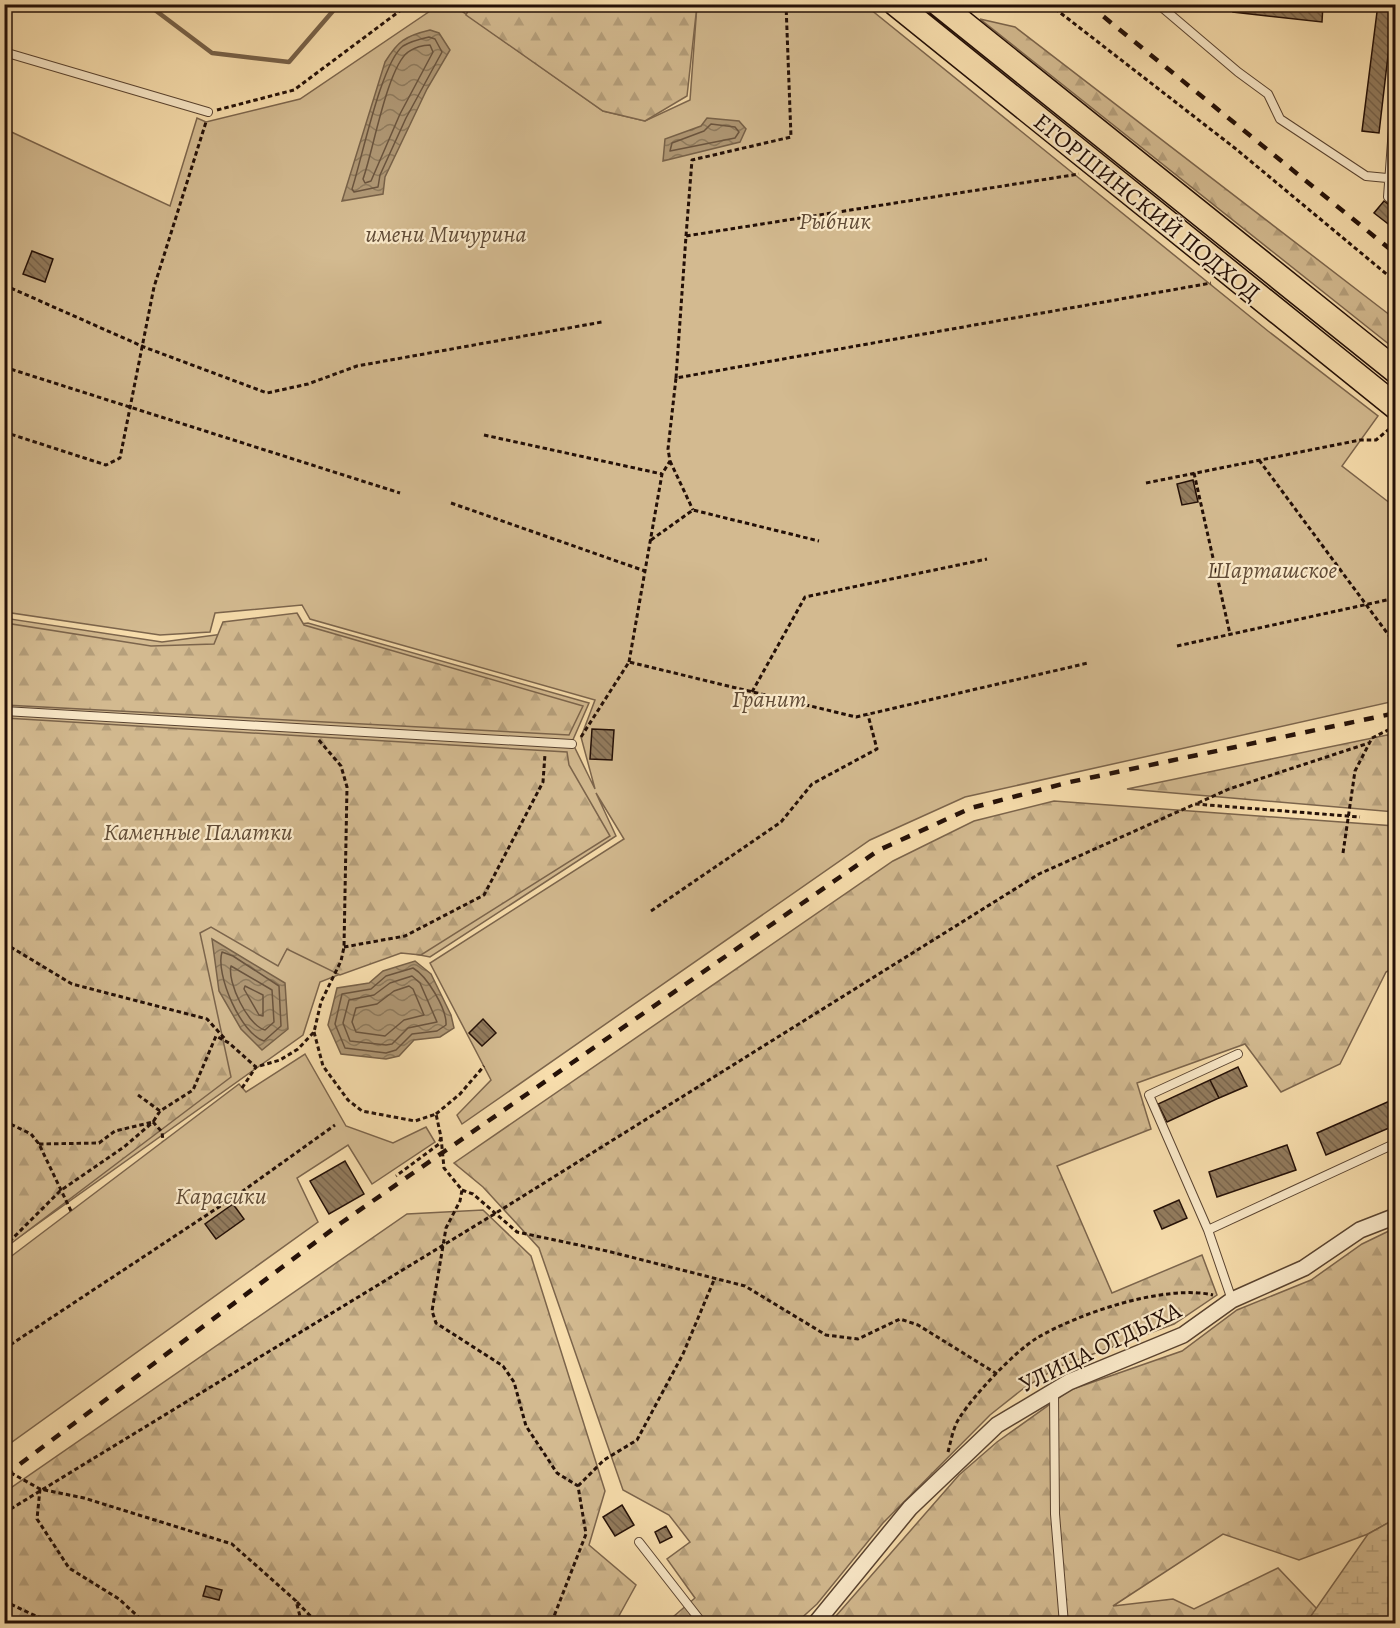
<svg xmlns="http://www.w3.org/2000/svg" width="1400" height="1628" font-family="Alegreya,serif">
<defs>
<pattern id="forest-firs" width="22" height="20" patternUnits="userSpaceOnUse" patternTransform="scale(1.5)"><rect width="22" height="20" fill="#d3ba90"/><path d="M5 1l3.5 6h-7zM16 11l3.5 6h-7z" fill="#b59f7b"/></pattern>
<pattern id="wetland-marsh" width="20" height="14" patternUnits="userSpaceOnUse" patternTransform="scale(1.5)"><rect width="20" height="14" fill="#d3ba90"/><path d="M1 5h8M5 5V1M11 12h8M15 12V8" fill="none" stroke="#b59f7b"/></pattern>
<pattern id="water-waves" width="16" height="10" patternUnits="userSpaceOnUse" patternTransform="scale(1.5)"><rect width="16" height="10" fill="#af9774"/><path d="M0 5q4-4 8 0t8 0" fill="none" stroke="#8e7a5d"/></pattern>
<pattern id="building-back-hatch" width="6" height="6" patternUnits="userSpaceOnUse" patternTransform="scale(1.5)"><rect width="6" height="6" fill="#927b5d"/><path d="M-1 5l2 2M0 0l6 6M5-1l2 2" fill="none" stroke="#77634b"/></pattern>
</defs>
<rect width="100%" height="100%" fill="#f7ddac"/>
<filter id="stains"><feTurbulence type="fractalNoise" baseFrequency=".00333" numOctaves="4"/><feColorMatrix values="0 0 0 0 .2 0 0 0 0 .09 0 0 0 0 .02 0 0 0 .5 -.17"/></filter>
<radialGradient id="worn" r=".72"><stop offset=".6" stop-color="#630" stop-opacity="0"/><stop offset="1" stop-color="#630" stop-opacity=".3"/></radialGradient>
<path fill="#d3ba90" stroke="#7c654c" stroke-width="1.5" d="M439,5L460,10L603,111L645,121L690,100L697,5H865L1268,331L1378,416L1342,466L1395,507V701L965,797L870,840L462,1124L457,1115L491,1080L430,963L624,839L596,793L616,836L430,957L399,951L320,982L303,1035L5,1247L4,618L162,642L308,623L589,703L572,742L595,789L581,737L595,700L310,619L302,605L215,613L210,632L160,635L5,612V129L170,206L197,118L206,122L300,99Z
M305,1054L346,1126L393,1143L426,1127L435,1142L372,1184L348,1145L297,1178L318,1222L5,1447V1261L239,1084L246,1092Z"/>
<path fill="url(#forest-firs)" stroke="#7c654c" stroke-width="1.5" d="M471,5L628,4L633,7L697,5L687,96L645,121L603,111L466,15Z
M980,19L1015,27L1395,319V349Z
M297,613L304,625L583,706L569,735L5,705V623L151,646L214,644L223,622Z
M5,718L567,752L569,765L610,836L421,955L401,953L340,975L287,949L278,966L211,927L200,933L231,1077L5,1248Z
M1387,735L1395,739V812L1127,789Z
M1054,801L1395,826V967L1386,972L1340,1064L1281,1092L1245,1044L1137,1083L1151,1129L1057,1166L1112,1293L1202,1255L1217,1295L1174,1324L1058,1367L1024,1388L990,1415L883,1523L817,1604L796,1623H666L695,1598L667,1559L690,1542L669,1515L623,1490L539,1248L483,1187L454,1163L893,861L974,821Z
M483,1210L531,1256L605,1491L589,1545L636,1585L615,1623L5,1624V1492L407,1214Z
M1395,1228V1519L1368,1534L1299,1560L1223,1534L1113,1606L1173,1599L1194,1609L1278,1568L1318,1610L1306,1623L829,1624L959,1475L997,1442L1070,1390L1182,1351L1237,1310L1311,1280L1362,1244Z"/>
<path fill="url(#wetland-marsh)" stroke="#7c654c" stroke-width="1.5" d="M1395,1519V1623H1306L1368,1534Z"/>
<path fill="url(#water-waves)" stroke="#776148" stroke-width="1.5" d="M430,30L439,33L450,50L427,89L385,177L383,194L342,201L385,62C398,41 405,36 430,30Z
M707,118L739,121L746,129L740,142L663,161L665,139L701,126Z
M212,939L285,983L288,1029L262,1050L241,1029L219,991Z
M415,961L431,974L451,1015L454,1028L440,1037L414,1040L399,1056L386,1059L341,1054L328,1025L337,988L369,983L383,971Z"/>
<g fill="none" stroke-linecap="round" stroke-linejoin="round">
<path stroke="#6a543e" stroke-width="1.5" d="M429,37L435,39L442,52L406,118L380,175L378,187L354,192L352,189C362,159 381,63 403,46C411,41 420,39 429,37Z
M430,45L433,52L400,114L371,181L365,183L363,179C373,152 387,68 408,52C414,48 423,45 430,45Z
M711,124L735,127L739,132L735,138L670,151L672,143L704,131Z
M222,952L233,956L279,986L281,1026L264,1041C241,1034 215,974 222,952Z
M231,966L272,990L274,1022L265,1030C248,1026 227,982 231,966Z
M413,968C427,976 447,1009 446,1025L437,1031L412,1034L396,1050L386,1053L345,1048L335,1024L342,994L371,989L386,976Z
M412,976L420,983L437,1022L408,1028L392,1044L386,1045L350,1041L343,1023L349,1000L374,995L390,983Z
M245,986L263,995V1016L259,1015L244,989Z
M409,986L413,989L424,1015L404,1020L385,1036L356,1032L352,1022L356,1008L377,1004L394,991Z"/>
<path stroke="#776148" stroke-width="4.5" d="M147,4L212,53L289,62L339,4"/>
</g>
<path fill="url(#building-back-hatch)" stroke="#241007" stroke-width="1.5" d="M1234,4H1323L1322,22L1233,12Z
M1378,4H1394L1379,133L1362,131Z
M1384,201L1396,210V230L1374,213Z
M32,251L53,259L45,282L23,274Z
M1193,480L1198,502L1182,505L1177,484Z
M592,729L614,730L612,760L590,759Z
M483,1019L496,1033L482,1046L469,1033Z
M1238,1067L1247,1086L1219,1098L1210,1080Z
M1210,1080L1219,1098L1167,1122L1158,1104Z
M1392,1100L1396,1109V1125L1326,1155L1317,1133Z
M1287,1145L1296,1170L1217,1197L1209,1172Z
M345,1161L364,1194L329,1214L310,1181Z
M1179,1200L1187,1218L1162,1229L1154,1211Z
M233,1204L244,1219L216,1239L205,1224Z
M622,1505L634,1525L615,1536L603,1517Z
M666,1526L672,1537L660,1543L655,1532Z
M206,1586L222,1590L219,1600L203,1596Z"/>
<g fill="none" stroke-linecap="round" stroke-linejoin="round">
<defs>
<path id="service" d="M1158,4L1238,72L1268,94L1280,119L1366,176L1387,178
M4,52L208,112
M1396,86L1388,197L1396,203
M4,711L572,744
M1208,1230L1394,1144
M1232,1300L1208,1230L1149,1095L1238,1054
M1054,1393L1055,1514L1064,1624
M639,1542L703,1624"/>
<path id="minor" d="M815,1624L910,1508L997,1425L1069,1382L1183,1335L1232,1300L1304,1268L1360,1230L1396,1216"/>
<path id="primary" d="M896,4L1396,407
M939,4L1396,371"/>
</defs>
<use href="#service" stroke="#594330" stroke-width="10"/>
<use href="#minor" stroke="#594330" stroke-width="18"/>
<use href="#primary" stroke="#241007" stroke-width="27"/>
<path stroke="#241007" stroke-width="3" stroke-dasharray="4.5 3" stroke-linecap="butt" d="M1049,4L1236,149L1396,282
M217,110L294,90L409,4
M686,236L692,160L791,137L786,4
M4,285L144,347L267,393L308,384L357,366L602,322
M4,367L400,493
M676,378L686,236L1079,174
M4,432L106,465L120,458L154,287L206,122
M484,435L662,474
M1259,460L1396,645
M670,461L693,510
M1194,473L1230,634
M1146,483L1360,440H1376L1394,425
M451,503L645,571
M651,540L693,510L819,541
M1177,646L1396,598
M629,662L662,474L670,461L668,449L676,378L1211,283
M752,692L805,597L987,559
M581,737L629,662L856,717L1088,663
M1198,803L1229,789L1369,743
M1343,853L1355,771L1372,738L1396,726
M651,911L781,822L812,784L877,749L868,715
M4,943L72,984L207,1019L226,1040
M344,947L405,936L484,895L543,782L545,754
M314,1032L323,1066L348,1100L362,1111L415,1121L436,1114L441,1137L439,1144L396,1176
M242,1088L256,1067
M138,1095L160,1111
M436,1114L460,1094L484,1066
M4,1121L31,1134L39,1144L71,1211
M441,1137L444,1168L462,1190L460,1201L446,1228L432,1311L436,1323L503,1366L514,1382L526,1426L557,1473L578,1486L586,1534L551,1624
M39,1144L99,1143L115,1131L153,1122L160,1111L193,1090L216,1036L229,1043L256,1067L280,1060L298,1049L314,1032L321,1002L341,961L344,947L347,787L341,766L318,739
M462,1190L473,1194L517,1232L607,1251L745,1286L826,1335L858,1339L900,1319L918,1325L997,1374
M4,1247L60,1191L124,1147L153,1122L162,1132L163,1141
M4,1349L240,1193L335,1125
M948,1452C951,1441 953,1427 960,1417C974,1395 1014,1352 1037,1338C1079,1313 1165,1284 1213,1295
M4,1469L40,1489L84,1498L232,1544L296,1601L302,1624
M578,1486L604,1460L637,1440L683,1354L714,1280
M40,1489L37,1519L69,1568L119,1599L146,1624
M4,1513L496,1213L1039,874L1195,804L1360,817
M4,1601L38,1617L75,1624
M297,1602L318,1624"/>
<use href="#service" stroke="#fae9c9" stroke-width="8"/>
<use href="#minor" stroke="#fae9c9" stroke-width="15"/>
<use href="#primary" stroke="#f7ddac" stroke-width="24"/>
<path stroke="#241007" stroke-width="4.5" stroke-dasharray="10 10" stroke-linecap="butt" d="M1088,4L1396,254
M4,1476L341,1223L879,850L971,808L1070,782L1396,713"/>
</g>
<g text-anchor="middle" stroke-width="4.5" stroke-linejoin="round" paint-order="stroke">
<g font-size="24" fill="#241007" stroke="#fae9c9">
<text transform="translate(1147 207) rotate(39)" y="8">ЕГОРШИНСКИЙ ПОДХОД</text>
<text transform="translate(1100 1347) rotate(-26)" y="8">УЛИЦА ОТДЫХА</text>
</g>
<g font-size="24" font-style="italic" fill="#614c37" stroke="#fae9c9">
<text x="835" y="229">Рыбник</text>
<text x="446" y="242">имени Мичурина</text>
<text x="1272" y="578">Шарташское</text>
<text x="769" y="707">Гранит</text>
<text x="198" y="840">Каменные Палатки</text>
<text x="221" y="1204">Карасики</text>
</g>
</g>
<rect width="1400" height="1628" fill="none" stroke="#f7ddac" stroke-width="24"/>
<rect x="6" y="6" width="1388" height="1616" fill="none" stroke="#241007" stroke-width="3"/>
<rect x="12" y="12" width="1376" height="1604" fill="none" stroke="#241007" stroke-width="1.5"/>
<rect width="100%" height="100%" filter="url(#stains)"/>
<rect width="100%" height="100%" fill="url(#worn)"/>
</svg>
